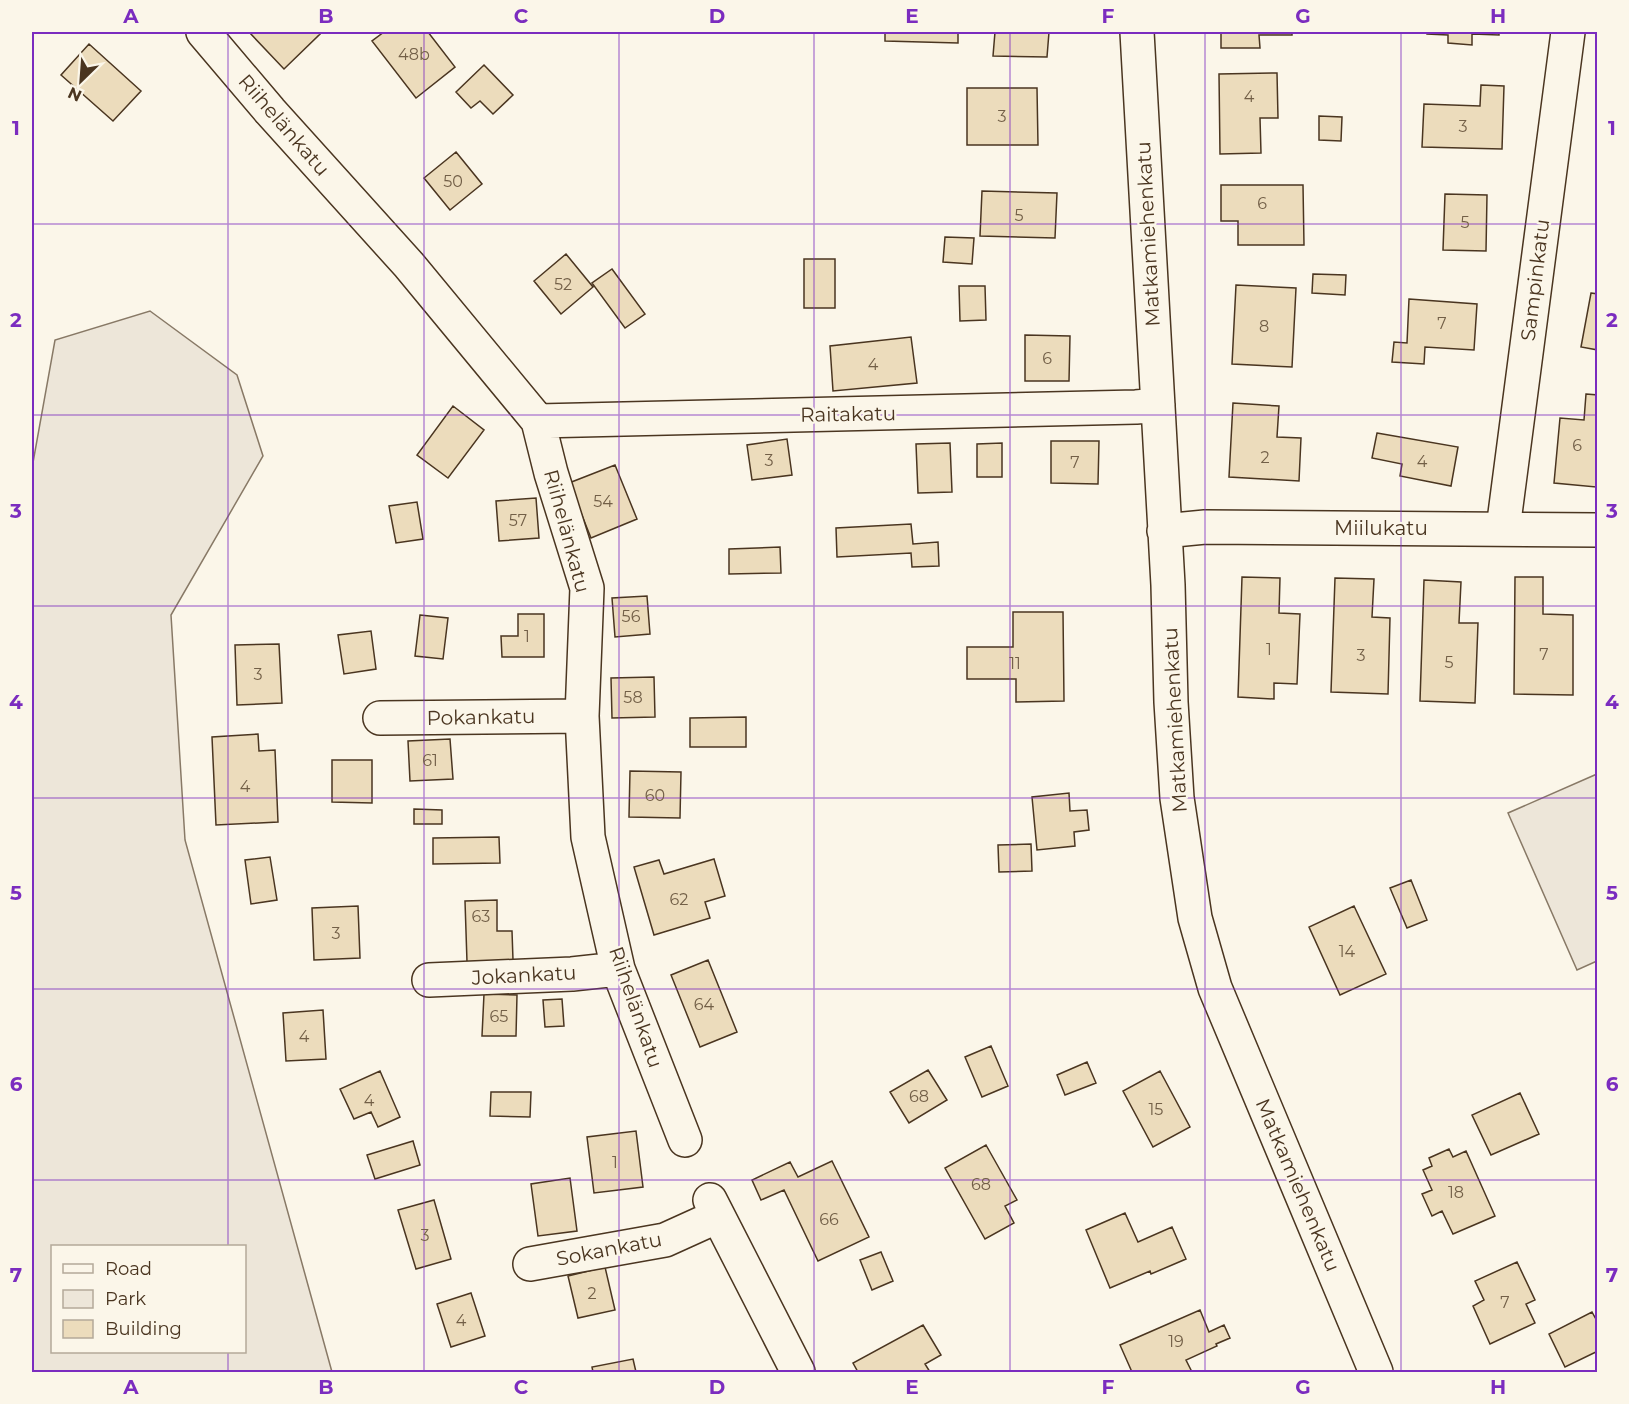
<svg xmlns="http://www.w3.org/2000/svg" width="1629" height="1404" font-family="Montserrat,sans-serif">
<rect width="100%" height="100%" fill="#fbf6e9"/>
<path fill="#ede6d9" stroke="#887966" stroke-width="1.5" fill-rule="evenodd" d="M150,311L237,375L263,456L171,615L185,840L332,1372H32V468L55,340ZM52,1246H244V1352H52Z
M1597,774V961L1577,970L1508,813Z"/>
<path fill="#ecdcbc" stroke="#4a3520" stroke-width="1.5" d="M249,32H317L320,34L284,69Z
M384,32H428L455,67L416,98L372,41Z
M885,32H958V43L885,41Z
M995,32H1049L1047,57L993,56Z
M1221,32H1292V35H1259L1260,48H1221Z
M1427,32H1499V35L1472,34V45L1448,43V35L1427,34Z
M89,44L141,91L113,121L61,75Z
M484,65L513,95L493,114L480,101L471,108L456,92Z
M1277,73L1278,118H1260L1261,153L1220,154L1219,74Z
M1481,85L1504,86L1502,149L1422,147L1424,104L1480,106Z
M967,88H1037L1038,145H967Z
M1319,116L1342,117L1341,141L1319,140Z
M456,152L482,184L450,210L424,178Z
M1221,185H1303L1304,245H1238V221H1221Z
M982,191L1057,193L1055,238L980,236Z
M1445,194L1487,195L1486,251L1443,250Z
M945,237L974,238L972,264L943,262Z
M566,254L593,287L561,314L534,281Z
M804,259H835V308H804Z
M612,269L645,314L625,328L592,283Z
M1313,274L1346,275L1345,295L1312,293Z
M1236,285L1296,288L1292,367L1232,364Z
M959,286H985L986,320L960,321Z
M1591,293L1598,294V350L1581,347Z
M1409,299L1477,304L1474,350L1425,347L1424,364L1392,362L1394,342L1407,343Z
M1025,335L1070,336L1069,381H1025Z
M911,337L917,383L833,391L830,346Z
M1586,394L1598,395L1596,487L1554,483L1560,418L1584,420Z
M1233,403L1279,406L1277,437L1301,438L1299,481L1229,477Z
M453,406L484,430L448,478L417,455Z
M1377,433L1458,447L1451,486L1400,476L1402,464L1372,458Z
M787,439L792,475L752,480L747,445Z
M1051,441H1099L1098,484L1051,483Z
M950,443L952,492L918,493L916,444Z
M1002,443V477H977V444Z
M615,465L637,519L591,538L569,483Z
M536,498L539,538L499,541L496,501Z
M417,502L423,539L396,543L389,506Z
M911,524L913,544L938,542L939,566L912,567L911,553L837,557L836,528Z
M780,547L781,573L729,574V549Z
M1242,577L1280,578L1279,613L1300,614L1297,684L1274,683V699L1238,697Z
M1515,577H1543V614L1573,615V695L1514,694Z
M1335,578L1374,579L1372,617L1390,618L1388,694L1331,692Z
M1424,580L1461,582L1459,623H1478L1475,703L1420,701Z
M647,596L650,634L615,637L612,598Z
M1013,612H1063L1064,701L1016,702V679H967V647H1013Z
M518,614H544V657H502L501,636H518Z
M420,615L448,618L443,659L415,656Z
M371,631L376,669L344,674L338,635Z
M279,644L282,703L237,705L235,645Z
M654,677L655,717L612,718L611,678Z
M746,717V747H690V718Z
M258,734L259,751L275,750L278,822L216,825L212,737Z
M450,739L453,779L410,781L408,741Z
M332,760H372V803L332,802Z
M630,771L681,772L680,818L629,817Z
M1069,793L1070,811L1087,810L1089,830L1074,832L1075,846L1037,850L1032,797Z
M414,809L442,810V824H414Z
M499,837L500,863L433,864V838Z
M1031,844L1032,871L999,872L998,845Z
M270,857L277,900L251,904L245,860Z
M714,859L725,896L705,902L710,918L654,935L634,867L659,860L664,874Z
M1411,880L1427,920L1407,928L1390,888Z
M497,900V931H512L513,960L467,962L465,901Z
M358,906L360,958L314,960L312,908Z
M1354,906L1386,974L1340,995L1309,927Z
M708,960L737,1032L700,1047L671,975Z
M484,994L517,995L516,1036H482Z
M562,999L564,1026L545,1027L543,1000Z
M323,1010L326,1059L286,1061L283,1013Z
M991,1046L1008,1086L982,1097L965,1057Z
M1087,1062L1096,1083L1065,1095L1057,1075Z
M928,1070L947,1100L909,1123L890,1092Z
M380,1071L400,1117L378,1127L371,1112L354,1119L340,1089Z
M1160,1071L1190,1127L1153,1147L1123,1091Z
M491,1092H531L530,1117L490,1116Z
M1520,1093L1539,1134L1491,1155L1472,1115Z
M636,1131L643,1187L594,1193L587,1137Z
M413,1141L420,1165L375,1179L367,1155Z
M986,1145L1017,1200L1005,1206L1014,1223L985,1239L945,1168Z
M1449,1149L1453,1157L1466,1151L1495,1216L1453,1234L1442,1211L1432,1216L1422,1194L1432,1190L1423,1170L1432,1166L1429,1158Z
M832,1161L869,1237L818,1261L784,1190L761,1200L752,1180L790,1162L798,1177Z
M570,1178L577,1231L538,1236L531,1184Z
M434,1200L451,1259L416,1269L398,1210Z
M1125,1213L1138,1242L1172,1227L1186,1259L1151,1274L1150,1271L1110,1288L1086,1230Z
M881,1252L893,1281L872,1290L860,1260Z
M1517,1262L1535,1300L1526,1304L1535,1323L1490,1344L1473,1306L1484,1300L1475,1281Z
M605,1267L615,1310L578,1318L568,1276Z
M471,1293L485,1336L451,1347L437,1304Z
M1200,1310L1209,1332L1224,1325L1230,1338L1216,1344L1217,1346L1186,1360L1192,1372H1132L1120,1345Z
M1592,1312L1598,1323V1351L1565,1367L1549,1334Z
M923,1325L941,1355L925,1364L930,1372H858L853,1363Z
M633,1359L636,1372H593L592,1367Z"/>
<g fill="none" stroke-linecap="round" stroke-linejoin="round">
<defs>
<path id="minor" d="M203,32L270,111L409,265L538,421L551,473L587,588L582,716L588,837L618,969L685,1140
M1137,32L1168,585L1171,702L1177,798L1195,918L1215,988L1376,1372
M538,421L1136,407L1158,405
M1503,529L1568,32
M1164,531L1205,527L1598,530
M380,718L582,716
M429,980L572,974L618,969
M710,1200L798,1372
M530,1264L665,1240L718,1216"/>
</defs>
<use href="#minor" stroke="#4a3520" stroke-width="36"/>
<use href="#minor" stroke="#fbf6e9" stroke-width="33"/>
</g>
<path fill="none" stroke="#7b2cbf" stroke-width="1.5" stroke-opacity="0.55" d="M228,32V1246M424,32V1372M619,32V1372M814,32V1372M1010,32V1372M1205,32V1372M1401,32V1372M32,224H1598M32,415H1598M32,606H1598M32,798H1598M32,989H1598M32,1180H1598M228,1352V1372"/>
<g text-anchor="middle" stroke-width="4.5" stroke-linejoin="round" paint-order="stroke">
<g font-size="16" fill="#725f47">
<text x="414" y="60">48b</text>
<text x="1249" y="102">4</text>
<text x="1002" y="122">3</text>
<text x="1463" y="132">3</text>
<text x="453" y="187">50</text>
<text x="1262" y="209">6</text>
<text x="1019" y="221">5</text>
<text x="1465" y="228">5</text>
<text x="563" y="290">52</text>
<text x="1442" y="329">7</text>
<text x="1264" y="332">8</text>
<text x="1047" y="364">6</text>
<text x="873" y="370">4</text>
<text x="1577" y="451">6</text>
<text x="1265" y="463">2</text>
<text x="769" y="466">3</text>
<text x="1422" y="467">4</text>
<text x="1075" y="468">7</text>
<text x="603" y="507">54</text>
<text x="518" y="526">57</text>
<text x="631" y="622">56</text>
<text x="527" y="642">1</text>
<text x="1269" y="655">1</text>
<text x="1544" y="660">7</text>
<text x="1361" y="661">3</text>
<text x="1449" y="668">5</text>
<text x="1015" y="669">11</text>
<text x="258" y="680">3</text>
<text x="633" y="703">58</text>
<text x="430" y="766">61</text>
<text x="245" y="792">4</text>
<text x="655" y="801">60</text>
<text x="679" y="905">62</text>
<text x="481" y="922">63</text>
<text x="336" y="939">3</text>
<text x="1347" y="957">14</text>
<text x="704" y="1010">64</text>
<text x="499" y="1022">65</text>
<text x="304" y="1042">4</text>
<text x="919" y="1102">68</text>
<text x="369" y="1106">4</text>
<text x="1156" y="1115">15</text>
<text x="615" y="1168">1</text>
<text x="981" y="1190">68</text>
<text x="1456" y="1198">18</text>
<text x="829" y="1225">66</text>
<text x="425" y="1241">3</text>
<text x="592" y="1299">2</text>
<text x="1505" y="1308">7</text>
<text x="461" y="1326">4</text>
<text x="1176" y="1347">19</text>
</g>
<g font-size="20" fill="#4a3520" stroke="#fbf6e9">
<text transform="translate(284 125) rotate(49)" y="7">Riihelänkatu</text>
<text transform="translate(1148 234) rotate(-93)" y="7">Matkamiehenkatu</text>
<text transform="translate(1535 280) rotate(-83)" y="7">Sampinkatu</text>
<text transform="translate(848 414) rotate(-1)" y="7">Raitakatu</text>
<text x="1381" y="535">Miilukatu</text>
<text transform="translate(567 531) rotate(75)" y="7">Riihelänkatu</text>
<text transform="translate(481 717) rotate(-1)" y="7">Pokankatu</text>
<text transform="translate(1175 720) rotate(-93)" y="7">Matkamiehenkatu</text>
<text transform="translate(524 975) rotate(-3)" y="7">Jokankatu</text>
<text transform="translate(636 1007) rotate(71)" y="7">Riihelänkatu</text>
<text transform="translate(1298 1185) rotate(67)" y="7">Matkamiehenkatu</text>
<text transform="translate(609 1249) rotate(-11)" y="7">Sokankatu</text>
</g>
</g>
<rect width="1629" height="1404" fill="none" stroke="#fbf6e9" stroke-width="66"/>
<rect x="51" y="1245" width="195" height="108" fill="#fbf6e9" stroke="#b4a999" stroke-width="1.5"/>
<rect x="63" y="1264" width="30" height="9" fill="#fbf6e9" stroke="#b4a999" stroke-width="1.5"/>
<text x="105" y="1275" font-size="18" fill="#4a3520">Road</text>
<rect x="63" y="1290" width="30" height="18" fill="#ede6d9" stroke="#b4a999" stroke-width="1.5"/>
<text x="105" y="1305" font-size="18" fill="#4a3520">Park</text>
<rect x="63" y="1320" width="30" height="18" fill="#ecdcbc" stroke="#b4a999" stroke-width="1.5"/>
<text x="105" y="1335" font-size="18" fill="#4a3520">Building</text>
<g transform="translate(81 81) rotate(205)" stroke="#fbf6e9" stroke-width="4.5" paint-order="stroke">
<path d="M0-4.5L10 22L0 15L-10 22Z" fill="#4a3520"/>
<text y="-9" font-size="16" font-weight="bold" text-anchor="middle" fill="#4a3520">N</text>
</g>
<rect x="33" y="33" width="1563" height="1338" fill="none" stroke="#7b2cbf" stroke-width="2"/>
<g font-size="20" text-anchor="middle" font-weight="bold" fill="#7b2cbf">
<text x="131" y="23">A</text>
<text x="326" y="23">B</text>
<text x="521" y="23">C</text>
<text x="717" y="23">D</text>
<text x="912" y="23">E</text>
<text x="1108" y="23">F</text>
<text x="1303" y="23">G</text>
<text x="1498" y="23">H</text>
<text x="16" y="135">1</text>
<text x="1612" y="135">1</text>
<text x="16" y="327">2</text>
<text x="1612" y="327">2</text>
<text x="16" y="518">3</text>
<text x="1612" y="518">3</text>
<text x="16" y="709">4</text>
<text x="1612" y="709">4</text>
<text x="16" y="900">5</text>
<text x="1612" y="900">5</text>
<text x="16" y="1091">6</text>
<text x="1612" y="1091">6</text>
<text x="16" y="1282">7</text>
<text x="1612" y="1282">7</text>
<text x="131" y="1394">A</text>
<text x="326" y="1394">B</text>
<text x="521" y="1394">C</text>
<text x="717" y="1394">D</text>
<text x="912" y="1394">E</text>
<text x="1108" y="1394">F</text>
<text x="1303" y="1394">G</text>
<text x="1498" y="1394">H</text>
</g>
</svg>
